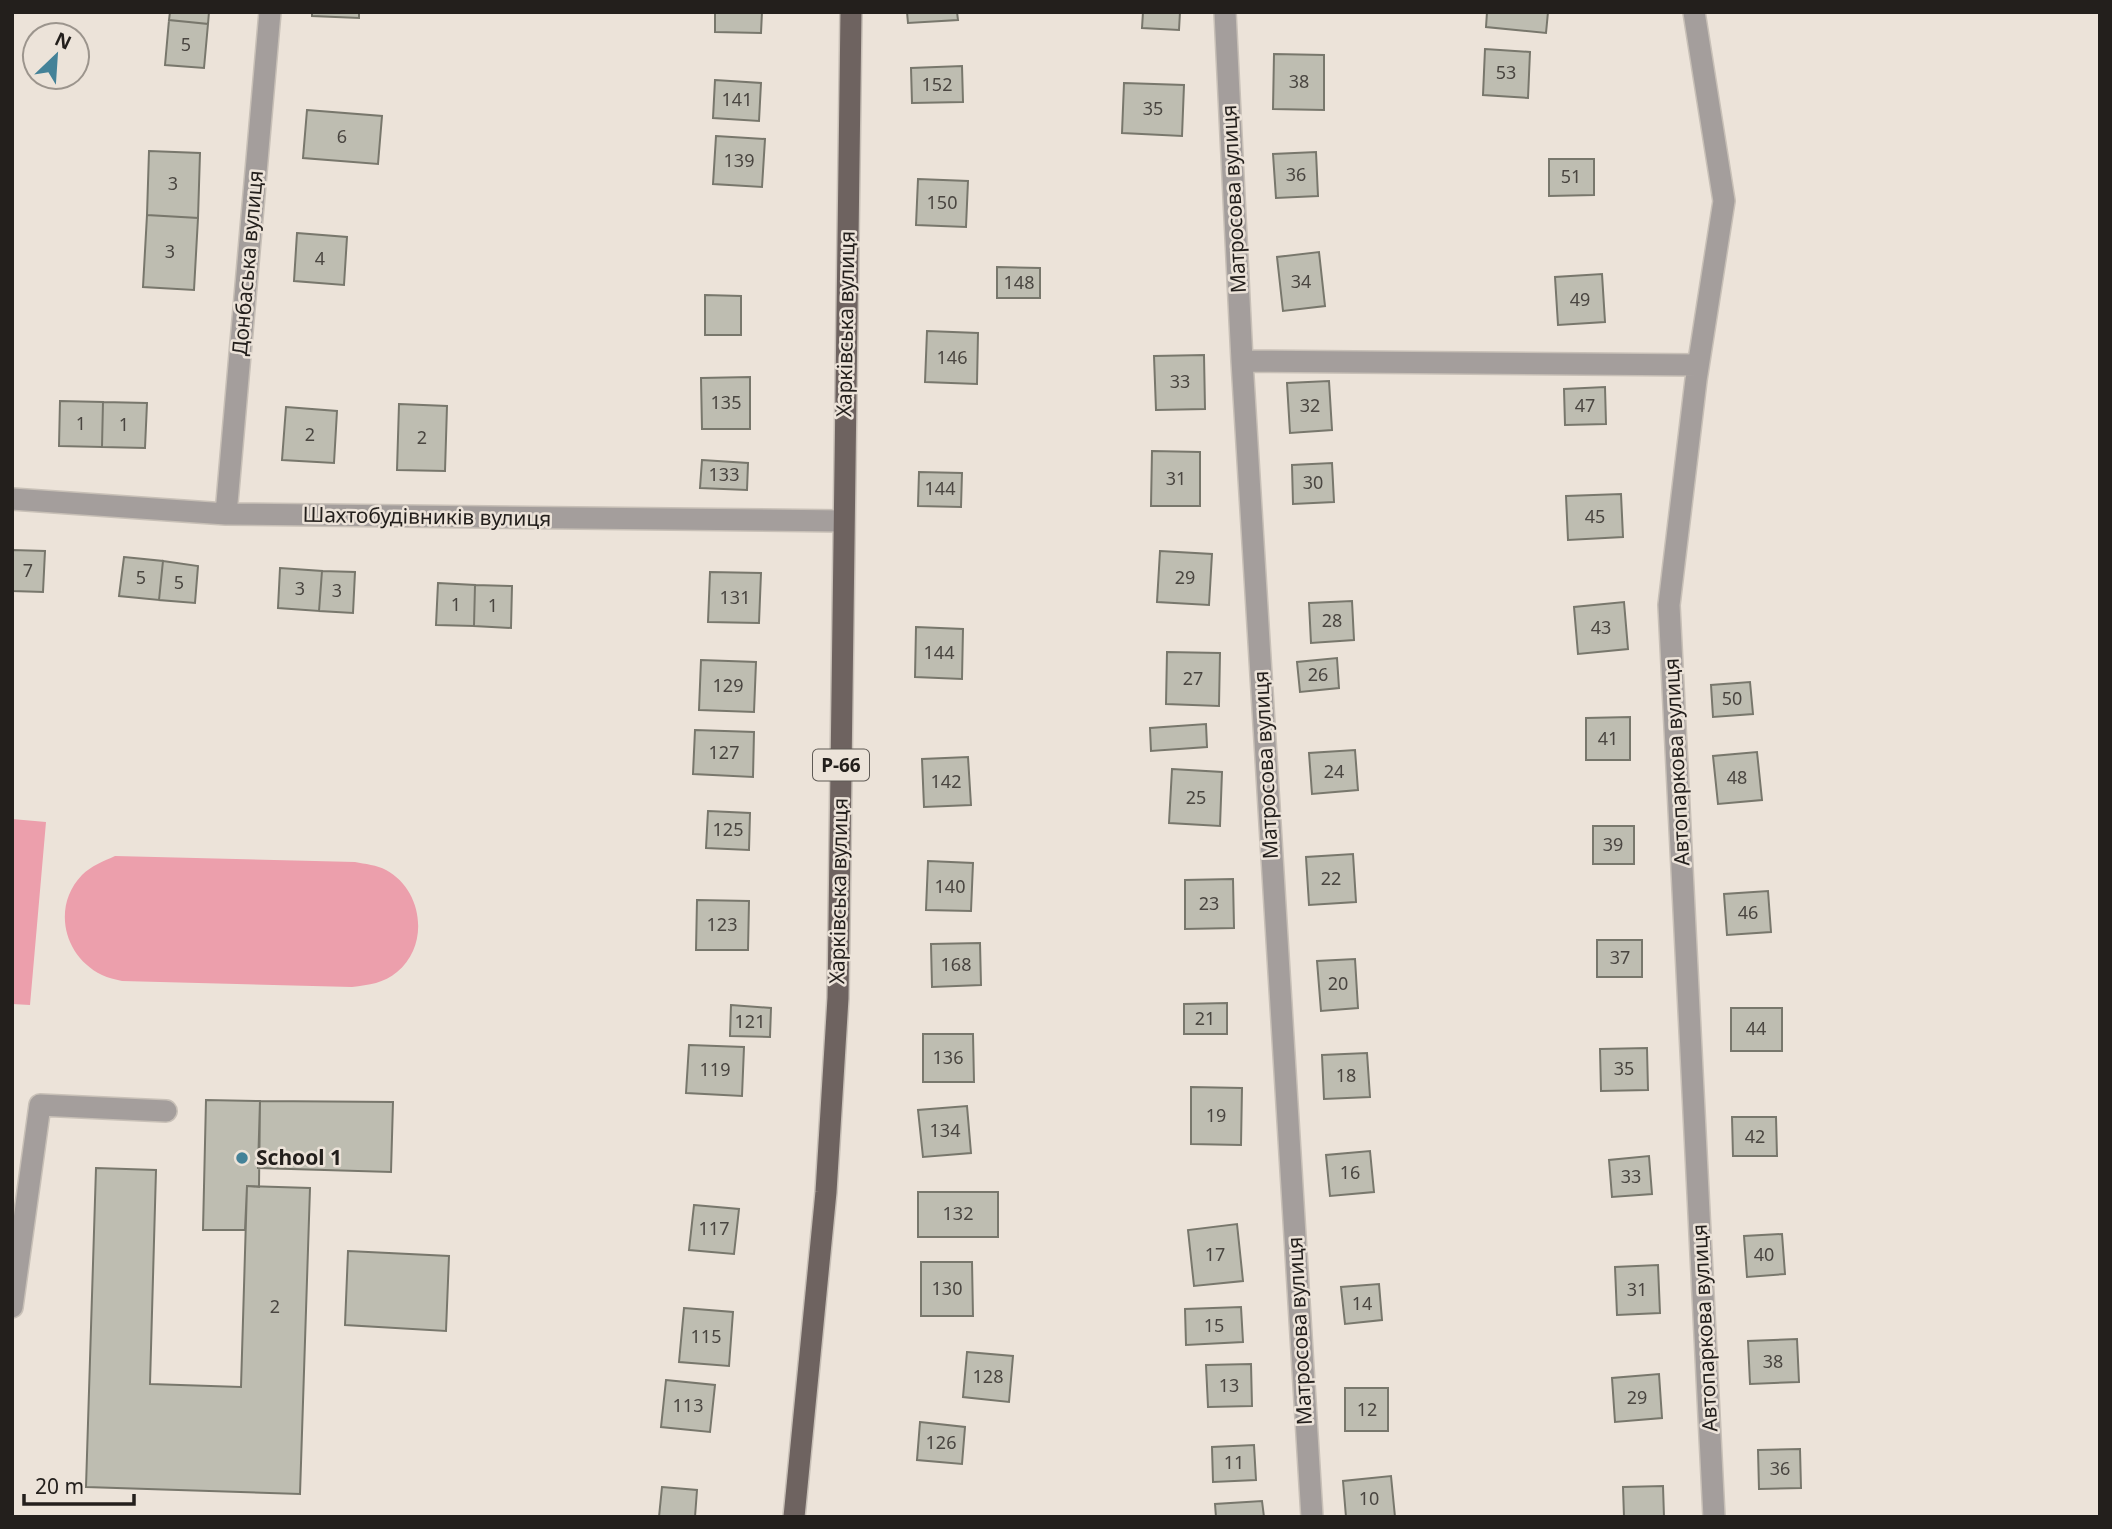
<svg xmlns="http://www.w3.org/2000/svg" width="2112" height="1529" font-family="'Noto Sans',sans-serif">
<rect width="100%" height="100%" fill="#ece3d9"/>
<path fill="#ec9fac" d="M12,819L46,822L30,1005L12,1004Z
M115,856L355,862C365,864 377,865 386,870C423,890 430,945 397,972C384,983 369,985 352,987L122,981C115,979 108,978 102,975C63,956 52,906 82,875C91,866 104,861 115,856Z"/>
<path fill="#bebdb1" stroke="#78776c" stroke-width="2" d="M170,12H209L208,24L169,20Z
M312,12H359V18L312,16Z
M715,12H762L761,33L715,32Z
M907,12H957L958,20L908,23Z
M1143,12H1180L1179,30L1142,28Z
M1487,12H1548L1546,33L1486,27Z
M169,20L208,24L204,68L165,65Z
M1485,49L1530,52L1528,98L1483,95Z
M1274,54L1324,55V110L1273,109Z
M962,66L963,102L912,103L911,68Z
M715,80L761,83L759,121L713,118Z
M1124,83L1184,85L1182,136L1122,133Z
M307,110L382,116L378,164L303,158Z
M716,136L765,139L762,187L713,184Z
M149,151L200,153L198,218L147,215Z
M1316,152L1318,196L1276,198L1273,154Z
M1549,159H1594V195L1549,196Z
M918,179L968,181L966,227L916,225Z
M147,215L198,218L194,290L143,287Z
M297,233L347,237L344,285L294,281Z
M1319,252L1325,306L1283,311L1277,257Z
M997,267L1040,268V298H997Z
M1602,274L1605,322L1558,325L1555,277Z
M705,295L741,296V335H705Z
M927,331L978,333L977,384L925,382Z
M1204,355L1205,409L1156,410L1154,356Z
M750,377V429H702L701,378Z
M1329,381L1332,430L1290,433L1287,383Z
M1605,387L1606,424L1565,425L1564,389Z
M60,401L103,402L102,447L59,446Z
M103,402L147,403L145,448L102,447Z
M399,404L447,406L445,471L397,470Z
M286,407L337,411L334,463L282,460Z
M1152,451L1200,452V506H1151Z
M702,460L748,463L747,490L700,488Z
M1332,463L1334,502L1293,504L1292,465Z
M919,472L962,473L961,507L918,506Z
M1621,494L1623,537L1568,540L1566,496Z
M12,550L45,551L43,592L12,591Z
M1160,551L1212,554L1209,605L1157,602Z
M124,557L163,561L159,600L119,596Z
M163,561L198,566L195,603L159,600Z
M280,568L322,571L319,611L278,608Z
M322,571L355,572L353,613L319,611Z
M710,572L761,573L759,623L708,622Z
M438,583L475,585L474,626L436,625Z
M475,585L512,586L511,628L474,626Z
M1352,601L1354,640L1311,643L1309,603Z
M1624,602L1628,649L1578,654L1574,607Z
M916,627L963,629L962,679L915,677Z
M1167,652L1220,653L1219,706L1166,704Z
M1337,658L1339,688L1300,692L1297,662Z
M701,660L756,662L754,712L699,710Z
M1750,682L1753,714L1713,717L1711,685Z
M1630,717V760H1586V718Z
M1206,724L1207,747L1151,751L1150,728Z
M695,730L754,732L753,777L693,774Z
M1355,750L1358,790L1312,794L1309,753Z
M1757,752L1762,800L1718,804L1713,756Z
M968,757L971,805L924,807L922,759Z
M1172,769L1222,772L1220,826L1169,823Z
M708,811L750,813L749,850L706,848Z
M1593,826H1634V864H1593Z
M1353,854L1356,902L1309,905L1306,857Z
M928,861L973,863L971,911L926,910Z
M1233,879L1234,928L1185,929V880Z
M1768,891L1771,932L1727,935L1724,894Z
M697,900L749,901L748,950H696Z
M1597,940H1642V977H1597Z
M980,943L981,985L932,987L931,944Z
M1355,959L1358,1008L1321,1011L1317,961Z
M1227,1003V1034H1184V1004Z
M731,1005L771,1008L770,1037L730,1036Z
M1731,1008H1782V1051H1731Z
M923,1034H973L974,1082H923Z
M689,1045L744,1047L742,1096L686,1093Z
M1647,1048L1648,1090L1601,1091L1600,1049Z
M1367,1053L1370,1097L1324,1099L1322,1055Z
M1191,1087L1242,1088L1241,1145L1191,1144Z
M206,1100L260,1101L259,1187L247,1186L245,1230H203Z
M260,1101L393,1102L391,1172L258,1168Z
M967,1106L971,1153L923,1157L918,1110Z
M1732,1117H1776L1777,1156H1733Z
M1370,1151L1374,1192L1330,1196L1326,1155Z
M1649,1156L1652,1194L1612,1197L1609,1160Z
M96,1168L156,1170L150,1384L241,1387L247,1186L310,1188L300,1494L86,1487Z
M918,1192H998V1237H918Z
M694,1205L739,1209L734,1254L689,1250Z
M1237,1224L1243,1281L1194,1286L1188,1230Z
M1782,1234L1785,1274L1747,1277L1744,1236Z
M348,1251L449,1256L446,1331L345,1325Z
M921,1262H972L973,1316H921Z
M1658,1265L1660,1313L1617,1315L1615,1267Z
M1379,1284L1382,1320L1345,1324L1341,1287Z
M1241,1307L1243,1342L1186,1345L1185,1309Z
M684,1308L733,1312L729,1366L679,1362Z
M1797,1339L1799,1382L1750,1384L1748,1341Z
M967,1352L1013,1356L1009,1402L963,1397Z
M1251,1364L1252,1406L1208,1407L1206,1365Z
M1659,1374L1662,1418L1615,1422L1612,1378Z
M666,1380L715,1385L710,1432L661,1427Z
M1345,1388H1388V1431H1345Z
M920,1422L965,1427L962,1464L917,1460Z
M1254,1445L1256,1480L1213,1482L1212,1447Z
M1800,1449L1801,1488L1759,1489L1758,1450Z
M1391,1476L1395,1517H1346L1343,1481Z
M1663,1486L1664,1517H1624L1623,1487Z
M662,1487L697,1490L695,1517H659Z
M1262,1501L1264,1517H1216L1215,1504Z"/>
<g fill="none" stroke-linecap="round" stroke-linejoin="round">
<defs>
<path id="minor" d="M1225,12L1242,361L1312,1517
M1694,12L1724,201L1696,380L1669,605L1714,1517
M1242,361L1698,365
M12,499L226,514L843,521
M226,514L270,12
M12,1307L40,1105L166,1111"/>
<path id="major" d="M794,1517L826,1192L838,998L851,12"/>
</defs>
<use href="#minor" stroke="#c8c0b7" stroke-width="24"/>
<use href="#major" stroke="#c8c0b7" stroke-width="24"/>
<use href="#minor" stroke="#a49e9c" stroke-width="21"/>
<use href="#major" stroke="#6e6360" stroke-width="21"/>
</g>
<circle fill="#448298" stroke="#ece3d9" stroke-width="2.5" cx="242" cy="1158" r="7"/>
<g text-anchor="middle" stroke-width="5" stroke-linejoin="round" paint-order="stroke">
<g font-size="18" fill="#4a4641">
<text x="186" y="51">5</text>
<text x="1506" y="79">53</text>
<text x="1299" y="88">38</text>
<text x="937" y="91">152</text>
<text x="737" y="106">141</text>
<text x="1153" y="115">35</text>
<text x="342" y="143">6</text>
<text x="739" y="167">139</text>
<text x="1296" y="181">36</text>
<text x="1571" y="183">51</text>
<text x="173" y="190">3</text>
<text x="942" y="209">150</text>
<text x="170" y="258">3</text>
<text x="320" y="265">4</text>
<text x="1301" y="288">34</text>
<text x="1019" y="289">148</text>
<text x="1580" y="306">49</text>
<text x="952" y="364">146</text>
<text x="1180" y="388">33</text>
<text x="726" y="409">135</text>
<text x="1310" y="412">32</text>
<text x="1585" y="412">47</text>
<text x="81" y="430">1</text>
<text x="124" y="431">1</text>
<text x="310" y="441">2</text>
<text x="422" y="444">2</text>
<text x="724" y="481">133</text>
<text x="1176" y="485">31</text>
<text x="1313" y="489">30</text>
<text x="940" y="495">144</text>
<text x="1595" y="523">45</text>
<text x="28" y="577">7</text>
<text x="141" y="584">5</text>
<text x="1185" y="584">29</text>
<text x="179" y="589">5</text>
<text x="300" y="595">3</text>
<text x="337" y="597">3</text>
<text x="735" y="604">131</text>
<text x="456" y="611">1</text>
<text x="493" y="612">1</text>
<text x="1332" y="627">28</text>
<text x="1601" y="634">43</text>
<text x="939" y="659">144</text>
<text x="1318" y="681">26</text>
<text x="1193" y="685">27</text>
<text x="728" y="692">129</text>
<text x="1732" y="705">50</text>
<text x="1608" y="745">41</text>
<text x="724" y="759">127</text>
<text x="1334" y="778">24</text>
<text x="1737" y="784">48</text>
<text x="946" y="788">142</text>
<text x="1196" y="804">25</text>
<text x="728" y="836">125</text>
<text x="1613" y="851">39</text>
<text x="1331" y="885">22</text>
<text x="950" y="893">140</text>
<text x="1209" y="910">23</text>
<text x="1748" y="919">46</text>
<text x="722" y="931">123</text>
<text x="1620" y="964">37</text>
<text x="956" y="971">168</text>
<text x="1338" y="990">20</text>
<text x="1205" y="1025">21</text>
<text x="750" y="1028">121</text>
<text x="1756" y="1035">44</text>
<text x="948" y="1064">136</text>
<text x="1624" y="1075">35</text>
<text x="715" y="1076">119</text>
<text x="1346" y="1082">18</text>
<text x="1216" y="1122">19</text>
<text x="945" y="1137">134</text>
<text x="1755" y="1143">42</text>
<text x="1350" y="1179">16</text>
<text x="1631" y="1183">33</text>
<text x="958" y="1220">132</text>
<text x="714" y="1235">117</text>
<text x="1215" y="1261">17</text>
<text x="1764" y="1261">40</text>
<text x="947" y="1295">130</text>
<text x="1637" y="1296">31</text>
<text x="1362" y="1310">14</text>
<text x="275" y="1313">2</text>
<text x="1214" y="1332">15</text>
<text x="706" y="1343">115</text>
<text x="1773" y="1368">38</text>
<text x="988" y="1383">128</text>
<text x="1229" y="1392">13</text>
<text x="1637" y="1404">29</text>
<text x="688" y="1412">113</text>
<text x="1367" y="1416">12</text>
<text x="941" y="1449">126</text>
<text x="1234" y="1469">11</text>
<text x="1780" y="1475">36</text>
<text x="1369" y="1505">10</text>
</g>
<rect fill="#ece3d9" stroke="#5f5a55" stroke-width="2" x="813" y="749.5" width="56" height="31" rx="5"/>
<g font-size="19" font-weight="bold" fill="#231f1c">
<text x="841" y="772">Р-66</text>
</g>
<g font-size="21" fill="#231f1c" stroke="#ece3d9">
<text transform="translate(1234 199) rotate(-93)" y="7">Матросова вулиця</text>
<text transform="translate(248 263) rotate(-85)" y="7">Донбаська вулиця</text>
<text transform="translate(846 324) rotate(-89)" y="7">Харківська вулиця</text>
<text transform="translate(427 517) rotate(1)" y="7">Шахтобудівників вулиця</text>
<text transform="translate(1677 762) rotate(-93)" y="7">Автопаркова вулиця</text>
<text transform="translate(1266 765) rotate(-93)" y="7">Матросова вулиця</text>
<text transform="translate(839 891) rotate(-89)" y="7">Харківська вулиця</text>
<text transform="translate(1705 1328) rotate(-93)" y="7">Автопаркова вулиця</text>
<text transform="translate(1300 1331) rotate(-93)" y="7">Матросова вулиця</text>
</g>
<g font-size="21" font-weight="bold" fill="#231f1c" stroke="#ece3d9" text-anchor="start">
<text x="256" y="1165">School 1</text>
</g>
</g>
<rect width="2112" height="1529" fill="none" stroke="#231f1c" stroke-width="28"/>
<g transform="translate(56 56) rotate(25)"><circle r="33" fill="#ece3d9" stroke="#9c958d" stroke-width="2"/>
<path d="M0-5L12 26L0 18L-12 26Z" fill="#448298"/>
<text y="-10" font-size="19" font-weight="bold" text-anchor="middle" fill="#231f1c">N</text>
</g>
<path d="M24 1494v10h110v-10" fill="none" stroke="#231f1c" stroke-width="3.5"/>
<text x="35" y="1494" font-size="21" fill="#231f1c" stroke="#ece3d9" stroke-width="5" paint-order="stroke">20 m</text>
</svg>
